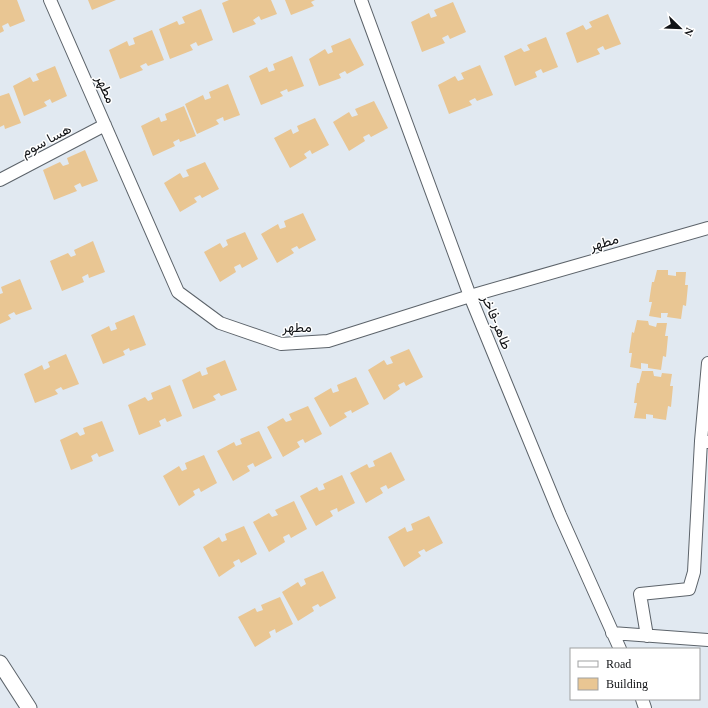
<svg xmlns="http://www.w3.org/2000/svg" width="708" height="708" font-family="'Times New Roman',Vazirmatn,serif">
<rect width="100%" height="100%" fill="#e1e9f1"/>
<path fill="#e9c693" d="M0,0H17L25,21L10,27L8,23L2,26L4,31L0,33Z
M88,0H116L92,10Z
M229,0H271L277,14L261,20L259,16L253,20L256,24L233,33L222,3Z
M285,0H315L311,2L314,6L291,15Z
M453,2L466,32L450,39L448,35L442,38L445,43L422,52L411,22L429,13L431,18L437,16L434,10Z
M201,9L213,40L198,46L196,42L190,45L193,50L170,59L159,29L177,21L179,25L185,23L182,17Z
M608,14L621,44L605,50L603,46L597,49L600,54L577,63L566,33L583,25L586,30L592,27L589,22Z
M152,30L164,60L148,66L146,63L140,66L143,70L120,79L109,50L127,41L129,46L135,44L133,38Z
M546,37L558,67L543,73L541,69L535,72L537,77L515,86L504,56L521,48L524,52L530,50L527,45Z
M350,38L364,65L347,74L345,71L339,74L341,78L319,86L309,59L325,49L328,54L333,52L331,46Z
M292,56L304,86L288,92L287,89L280,92L283,96L261,105L249,76L267,67L269,72L275,70L273,64Z
M480,65L493,95L477,101L475,98L469,101L472,105L449,114L438,85L455,76L458,81L464,79L461,73Z
M55,66L67,96L52,103L50,99L44,102L47,106L24,116L13,86L30,77L33,82L39,80L36,74Z
M228,84L240,115L224,121L223,117L216,120L219,124L197,134L185,104L203,95L205,100L211,98L209,92Z
M9,93L21,123L5,129L4,125L0,127V96Z
M374,101L388,128L371,137L369,134L363,137L365,141L349,151L333,122L349,112L352,117L358,115L355,109Z
M184,106L196,136L180,142L179,139L173,142L175,146L153,156L141,126L159,117L161,122L167,120L165,114Z
M315,118L329,145L312,154L310,150L304,154L307,158L290,168L274,138L291,129L293,134L299,131L297,126Z
M85,150L98,181L82,187L80,183L74,186L77,191L54,200L43,170L60,162L63,166L69,164L67,158Z
M205,162L219,189L202,198L200,195L194,198L197,202L180,212L164,183L180,173L183,178L189,176L186,170Z
M303,213L316,240L299,249L297,246L291,249L294,253L277,263L261,234L278,224L280,229L286,227L284,221Z
M245,232L258,259L242,268L240,264L234,267L236,272L220,282L204,252L220,243L223,248L228,245L226,240Z
M93,241L105,272L89,278L88,274L82,277L84,282L62,291L50,261L68,253L71,257L76,255L74,250Z
M657,270H668V275L676,276V272H686L685,285H688L686,306L683,305L681,319L667,317L668,313H661V318L649,316L652,302H649L652,282H654Z
M20,279L32,309L16,315L14,312L8,315L11,319L0,324V294L3,293L1,287Z
M134,315L146,345L130,351L129,348L123,351L125,355L103,364L91,335L109,326L111,331L117,329L115,323Z
M637,320L648,321L649,325L656,327L657,323H667L665,336H668L666,357L663,356L661,370L648,368V364L641,363V369L630,367L632,353H629L632,332L634,333Z
M409,349L423,377L406,386L404,382L398,385L400,389L384,400L368,370L384,360L387,365L393,363L390,357Z
M66,354L79,384L63,390L61,387L55,390L58,394L35,403L24,374L42,365L44,370L50,367L48,362Z
M225,360L237,390L221,396L219,393L213,396L216,400L193,409L182,380L200,371L202,376L208,374L206,368Z
M642,371H653L654,376L661,377L662,373L672,374L670,386H673L671,407L668,406L666,420L653,418V415L646,414V419L634,418L637,403H634L637,383H639Z
M356,377L369,404L352,413L351,410L344,413L347,417L330,427L314,398L331,388L333,393L339,391L337,385Z
M170,385L182,416L167,422L165,418L159,421L161,426L139,435L128,405L145,397L148,401L153,399L151,393Z
M308,406L322,434L305,443L303,439L297,442L300,447L283,457L267,427L283,418L286,422L292,420L289,414Z
M102,421L114,451L99,457L97,453L91,456L93,461L71,470L60,440L77,432L80,436L85,434L83,428Z
M259,431L272,458L255,467L253,463L247,466L250,471L233,481L217,451L234,442L236,446L242,444L240,439Z
M391,452L405,480L388,489L386,485L380,488L383,493L366,503L350,473L367,464L369,468L375,466L373,461Z
M204,455L217,483L201,492L199,488L193,491L195,495L179,506L163,476L179,466L182,471L187,469L185,463Z
M342,475L355,503L338,512L337,508L330,511L333,516L316,526L300,496L317,487L319,491L325,489L323,484Z
M294,501L307,529L291,538L289,534L283,537L285,542L269,552L253,522L269,513L272,517L278,515L275,510Z
M429,516L443,543L426,552L424,549L418,552L421,556L404,567L388,537L405,527L407,532L413,530L411,524Z
M244,526L257,554L241,563L239,559L233,562L235,566L219,577L203,547L219,537L222,542L227,540L225,534Z
M323,571L336,598L320,607L318,604L312,607L314,611L298,621L282,592L298,582L301,587L306,584L304,579Z
M280,597L293,624L276,633L275,629L269,632L271,637L255,647L238,617L255,608L257,612L263,610L261,605Z"/>
<g fill="none" stroke-linecap="round" stroke-linejoin="round">
<defs>
<path id="minor" d="M50,0L178,292L220,323L281,344L328,341L470,296L708,228
M361,0L470,296L560,515L620,649
M0,180L105,125
M701,441L708,363
M612,633L708,640
M647,636L640,594L689,589L694,572L701,441L708,442
M642,699L645,708"/>
<path id="tertiary" d="M0,663L29,708"/>
</defs>
<use href="#minor" stroke="#5c636a" stroke-width="14"/>
<use href="#tertiary" stroke="#5c636a" stroke-width="17"/>
<use href="#minor" stroke="#fff" stroke-width="12"/>
<use href="#tertiary" stroke="#fff" stroke-width="15"/>
</g>
<g text-anchor="middle" stroke-width="3" stroke-linejoin="round" paint-order="stroke">
<g font-size="14" fill="#111316" stroke="#fff">
<text transform="translate(106 89) rotate(66)" y="5">مطهر</text>
<text transform="translate(46 140) rotate(-28)" y="5">هسا سوم</text>
<text transform="translate(604 242) rotate(-16)" y="5">مطهر</text>
<text transform="translate(497 322) rotate(68)" y="5">طاهر-فاخر</text>
<text x="297" y="332">مطهر</text>
</g>
</g>
<rect x="570" y="648" width="130" height="52" fill="#ffffff" stroke="#a0a1a2"/>
<rect x="578" y="661" width="20" height="6" fill="#ffffff" stroke="#a0a1a2"/>
<text x="606" y="668" font-size="12" fill="#111316">Road</text>
<rect x="578" y="678" width="20" height="12" fill="#e9c693" stroke="#a0a1a2"/>
<text x="606" y="688" font-size="12" fill="#111316">Building</text>
<g transform="translate(680 28) rotate(113)" stroke="#ffffff" stroke-width="3" paint-order="stroke">
<path d="M0-3L7 15L0 10L-7 15Z" fill="#111316"/>
<text y="-6" font-size="11" font-weight="bold" text-anchor="middle" fill="#111316">N</text>
</g>
</svg>
